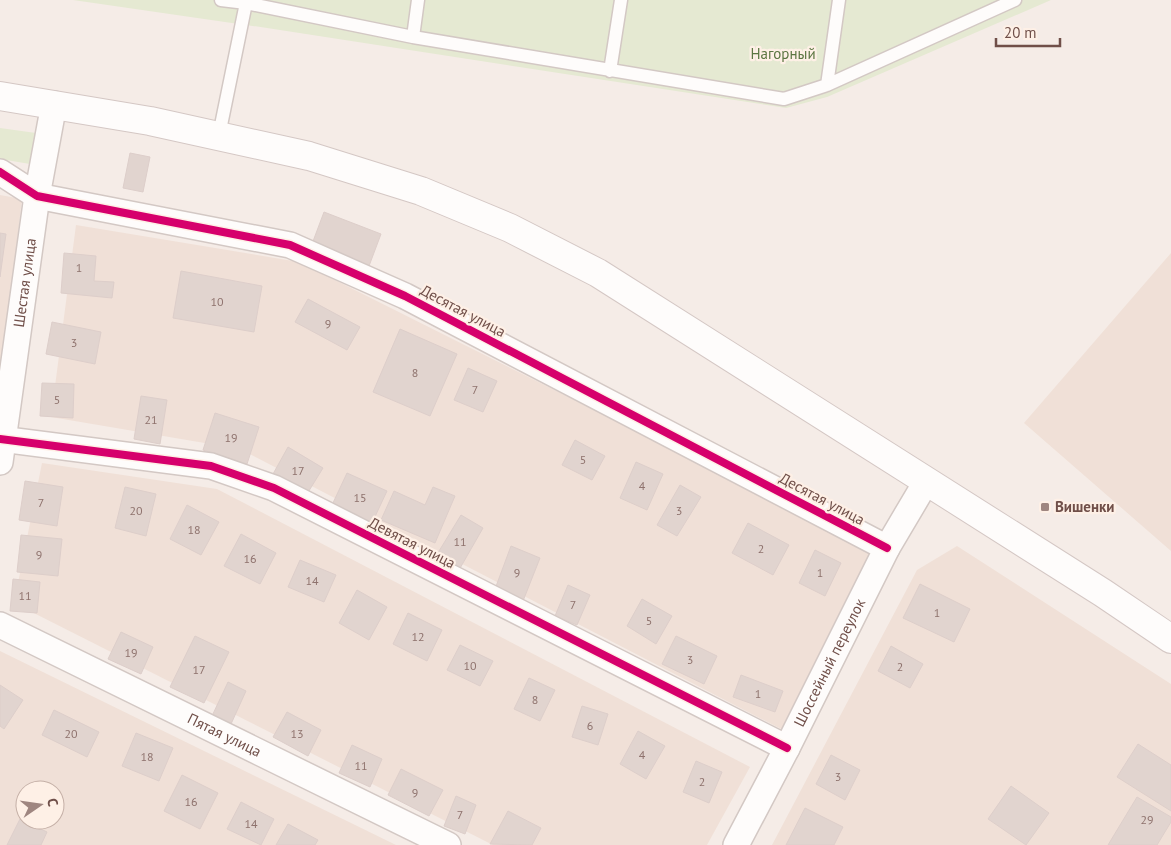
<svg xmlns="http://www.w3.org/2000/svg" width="1171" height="845" font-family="'PT Sans',sans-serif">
<rect width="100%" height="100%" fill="#f5ece7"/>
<path fill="#f0e0d7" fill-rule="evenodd" d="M0,195L22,199L0,387Z
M76,225L299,262L871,549L785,731L240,449L51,417Z
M1171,253V551L1024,423Z
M42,463L217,489L750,767L707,845H493L14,603Z
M957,546L1171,684V845H772L917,570Z
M0,651L396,845H0ZM25,790H55V820H25Z"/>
<path fill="#e5e9d2" d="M73,0H1051L827,97L786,108L267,28Z
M0,128L36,133L30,164L0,159Z"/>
<path fill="#e1d4cf" stroke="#ddceca" d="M130,153L150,157L143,192L123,188Z
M324,212L381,234L369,266L312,244Z
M0,233L6,234L0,277Z
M64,253L96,256L94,281L114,282L112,298L61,293Z
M181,271L262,286L254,332L173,318Z
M308,299L360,327L347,350L295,322Z
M52,322L101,332L95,364L46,354Z
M400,329L457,354L430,416L373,392Z
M468,368L497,381L483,412L454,400Z
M42,383L74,384L73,418L40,416Z
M141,396L167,400L160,444L134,439Z
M215,413L259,427L247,464L203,450Z
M575,440L605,456L592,480L562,465Z
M288,447L323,468L307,494L273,474Z
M636,462L663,474L647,510L620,498Z
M347,473L387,491L372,523L332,505Z
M25,481L63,487L57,526L19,520Z
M680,485L701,497L677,536L657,525Z
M125,487L156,494L146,536L115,528Z
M433,487L455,496L435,543L381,520L394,491L425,505Z
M187,505L219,522L201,555L170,539Z
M461,515L483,528L459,570L436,556Z
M748,523L789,545L773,575L732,553Z
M241,534L276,553L260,584L224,566Z
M21,535L62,539L58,576L17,572Z
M511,546L540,558L523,601L495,589Z
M815,550L841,563L825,596L799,583Z
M300,560L336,575L324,602L288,587Z
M13,579L40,582L37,613L10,611Z
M920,584L970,609L954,642L903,618Z
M568,585L590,595L577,625L555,616Z
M357,590L387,607L369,640L339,623Z
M642,599L672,616L656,644L627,626Z
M408,613L442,630L427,661L393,644Z
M121,632L153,647L141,674L108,659Z
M195,636L229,652L204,703L170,687Z
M676,636L717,656L704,684L662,664Z
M460,645L493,661L480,686L447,670Z
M891,646L923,664L910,688L878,671Z
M741,675L783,691L775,712L733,697Z
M529,678L555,690L540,721L514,709Z
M228,682L246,691L231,724L212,716Z
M0,685L23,700L4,729L0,726Z
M582,706L608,714L598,745L572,737Z
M54,710L99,732L87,757L42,735Z
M287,712L321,730L308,756L273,737Z
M638,731L665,746L646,779L620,764Z
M136,733L173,748L159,781L122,766Z
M1138,744L1171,765V811L1117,777Z
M352,745L382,759L370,787L339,773Z
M831,755L860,770L845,800L816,784Z
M696,761L722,772L709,803L683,792Z
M401,769L443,790L429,816L388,795Z
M182,775L218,793L200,829L164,811Z
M1011,786L1049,813L1026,845L988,819Z
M456,796L476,805L465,834L444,826Z
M1137,797L1171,817V822L1157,845H1108Z
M241,802L274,819L261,845L227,829Z
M805,808L843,827L834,845H786Z
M508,811L541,828L532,845L490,844Z
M20,819L47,832L41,845H7Z
M288,824L318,840L315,845H276Z"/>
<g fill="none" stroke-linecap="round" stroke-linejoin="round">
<defs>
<path id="lane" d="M221,0L246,3L247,0
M413,37L418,0
M610,71L621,0
M827,85L839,0
M219,135L246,3L413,37L784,99L827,85L1015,0"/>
<g id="street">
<path d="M0,172L37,196L290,245L405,296L887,548"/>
<path d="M0,439L211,466L274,488L787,748"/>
<path id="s1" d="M0,462L37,196L54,104"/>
<path id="s2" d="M0,625L448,845"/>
<path id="s3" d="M736,845L787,748L887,548L926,482"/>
</g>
<path id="secondary" d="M0,96L150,121L309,156L421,191L510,228L598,273L1103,593L1171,639"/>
</defs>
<use href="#lane" stroke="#d3c8c4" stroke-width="15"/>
<use href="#street" stroke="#d3c8c4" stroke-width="28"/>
<use href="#secondary" stroke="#d4c7c4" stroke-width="30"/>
<use href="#lane" stroke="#fefcfb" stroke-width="12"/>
<use href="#street" stroke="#fefcfb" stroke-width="25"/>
<use href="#secondary" stroke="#fefcfb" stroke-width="28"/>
<defs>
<path id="cycleway" d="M0,172L37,196L290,245L405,296L887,548
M0,439L211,466L274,488L787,748"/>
</defs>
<use href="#cycleway" stroke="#fef0e6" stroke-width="11"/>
<use href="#cycleway" stroke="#d6006c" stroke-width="8"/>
</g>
<rect fill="#9f8680" stroke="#fef0e6" stroke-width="2" x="1040" y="502" width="10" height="10" rx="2.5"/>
<g text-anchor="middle" stroke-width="4.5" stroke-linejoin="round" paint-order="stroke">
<g font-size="12" fill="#8e726d">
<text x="79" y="272">1</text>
<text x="217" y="306">10</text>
<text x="328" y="328">9</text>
<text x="74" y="347">3</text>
<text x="415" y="377">8</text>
<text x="475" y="394">7</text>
<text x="57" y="404">5</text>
<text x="151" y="424">21</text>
<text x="231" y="442">19</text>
<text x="583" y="464">5</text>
<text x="298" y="475">17</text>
<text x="642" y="490">4</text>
<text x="360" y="502">15</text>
<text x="41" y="507">7</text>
<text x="136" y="515">20</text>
<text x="679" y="515">3</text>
<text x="194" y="534">18</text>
<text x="460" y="546">11</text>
<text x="761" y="553">2</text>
<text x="39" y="559">9</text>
<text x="250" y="563">16</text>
<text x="517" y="577">9</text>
<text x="820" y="577">1</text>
<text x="312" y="585">14</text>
<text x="25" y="600">11</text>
<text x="573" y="609">7</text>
<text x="937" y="617">1</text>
<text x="649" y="625">5</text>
<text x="418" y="641">12</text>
<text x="131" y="657">19</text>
<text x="690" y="664">3</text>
<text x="470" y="670">10</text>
<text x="900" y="671">2</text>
<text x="199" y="674">17</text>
<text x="758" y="698">1</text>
<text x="535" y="704">8</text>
<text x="590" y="730">6</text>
<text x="71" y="738">20</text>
<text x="297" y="738">13</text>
<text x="642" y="759">4</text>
<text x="147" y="761">18</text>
<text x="361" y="770">11</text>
<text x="838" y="781">3</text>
<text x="702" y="786">2</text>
<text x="415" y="797">9</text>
<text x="191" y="806">16</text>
<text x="460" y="819">7</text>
<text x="1147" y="824">29</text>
<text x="251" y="828">14</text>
</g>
<g font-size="15" fill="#5c7642" stroke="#fef0e6">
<text x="783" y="59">Нагорный</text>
</g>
<g font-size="15" fill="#704f49" stroke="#fef0e6">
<text dy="5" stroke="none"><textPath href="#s1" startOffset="181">Шестая улица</textPath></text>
<text transform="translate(463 311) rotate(28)" y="5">Десятая улица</text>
<text transform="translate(822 499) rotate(28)" y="5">Десятая улица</text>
<text transform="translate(412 543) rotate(27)" y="5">Девятая улица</text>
<text dy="5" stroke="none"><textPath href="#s3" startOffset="205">Шоссейный переулок</textPath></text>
<text dy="5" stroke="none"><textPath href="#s2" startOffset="250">Пятая улица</textPath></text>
</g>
<g font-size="15" font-weight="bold" fill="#704f49" stroke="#fef0e6" text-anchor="start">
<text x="1055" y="512">Вишенки</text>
</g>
</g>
<g transform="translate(40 805) rotate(77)"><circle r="24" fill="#fef0e6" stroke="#c5b0a7"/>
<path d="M0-4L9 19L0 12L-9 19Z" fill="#9f8680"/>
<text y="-8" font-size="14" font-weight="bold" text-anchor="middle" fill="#704f49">С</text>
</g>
<path d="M996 38v8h64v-8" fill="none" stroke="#704f49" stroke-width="2.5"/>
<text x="1004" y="38" font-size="15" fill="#704f49" stroke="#fef0e6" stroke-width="4" paint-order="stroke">20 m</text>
</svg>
